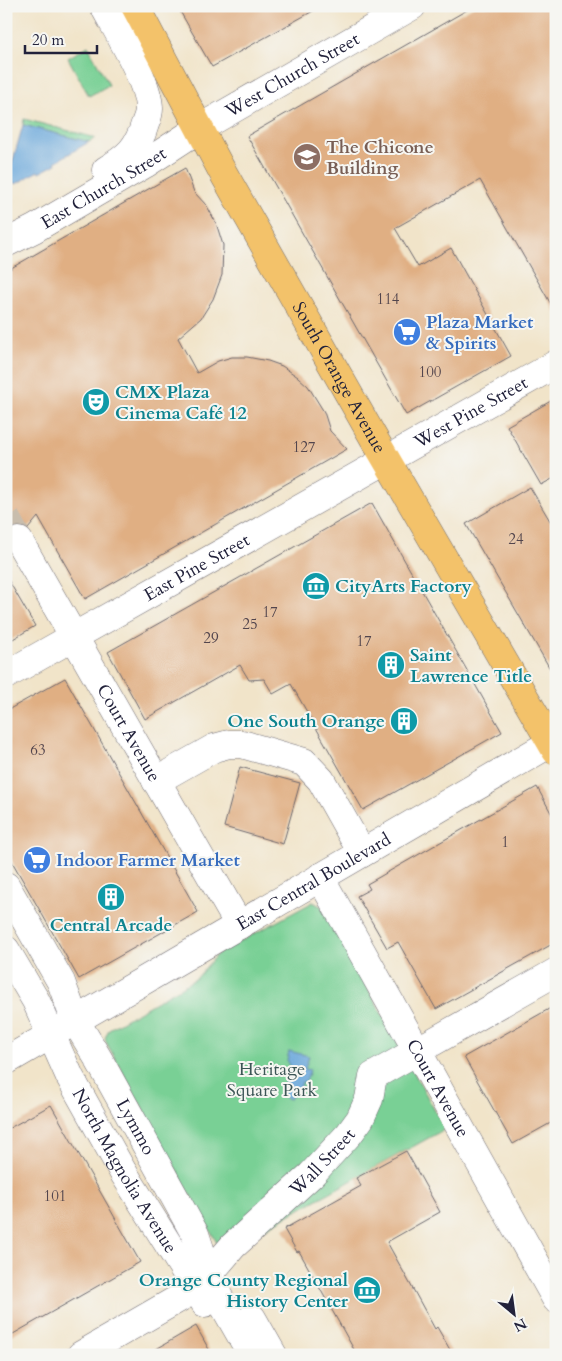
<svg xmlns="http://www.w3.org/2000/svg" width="562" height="1361" font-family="Cardo,serif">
<rect width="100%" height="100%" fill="#f6f6f2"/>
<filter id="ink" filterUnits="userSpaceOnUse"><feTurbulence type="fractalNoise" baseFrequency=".02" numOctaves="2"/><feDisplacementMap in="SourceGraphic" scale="10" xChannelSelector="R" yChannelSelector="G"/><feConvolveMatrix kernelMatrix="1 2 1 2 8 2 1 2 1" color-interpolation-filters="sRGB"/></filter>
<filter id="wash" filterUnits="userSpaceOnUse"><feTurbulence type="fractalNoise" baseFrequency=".0096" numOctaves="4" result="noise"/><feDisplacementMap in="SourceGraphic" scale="20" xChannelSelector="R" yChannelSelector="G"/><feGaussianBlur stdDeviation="1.12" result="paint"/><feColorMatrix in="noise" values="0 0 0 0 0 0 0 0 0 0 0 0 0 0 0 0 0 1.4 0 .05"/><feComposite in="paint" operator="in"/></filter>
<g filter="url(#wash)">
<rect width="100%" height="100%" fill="#f1e4c9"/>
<path fill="#79d095" stroke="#4e7968" d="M88,46L109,85L89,96L68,58Z
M24,119L96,138L89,142L23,125Z
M313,902L324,908L445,1129L222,1252L106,1042L105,1038L109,1029L197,978L217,954Z"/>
<path fill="#68a6da" stroke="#45648a" d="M23,125L89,142L55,162L56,164L39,173L38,171L16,184L7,181Z
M289,1051L309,1056L305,1069L310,1070L306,1081L302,1082L299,1092L293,1095L290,1099L285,1098L282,1092L286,1079L292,1077L293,1071L287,1060Z"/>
<g id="blocks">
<path fill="#e0af83" d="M177,6H322L212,67Z
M474,6H556V313L480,180L395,228L418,267L451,248L511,356L406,415L247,136Z
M185,168L194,192L207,206L216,223L223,245L222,275L213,299L201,318L178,338L197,373L218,361L232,357H247L268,361L282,366L298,377L308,386L324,412L330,431L347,449L85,599L38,517L28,529L19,525L12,527L6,532V271Z
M556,398V477L541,485L507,426Z
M530,487L556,531V679L466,524Z
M372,503L502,732L363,810L291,684L273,694L264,679L249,680L240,665L145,719L108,652Z
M6,576L35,626L6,643Z
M65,678L198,912L79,979L6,851V711Z
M240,767L300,783L283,844L224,827Z
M537,787L556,822V942L436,1009L398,942L387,948L357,896L370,889L367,884Z
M556,1005V1120L513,1144L464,1057Z
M51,1105L140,1262L6,1338V1130Z
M406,1151L440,1212L387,1242L435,1329L437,1327L453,1355H357L299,1251L297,1252L284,1229L361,1186L356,1178Z
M196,1326L212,1355H146Z"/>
</g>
</g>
<g filter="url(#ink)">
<use href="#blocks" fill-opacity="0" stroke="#6a666d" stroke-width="1"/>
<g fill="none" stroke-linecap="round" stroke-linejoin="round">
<path stroke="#c8bdad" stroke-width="28" stroke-dasharray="28 14" stroke-linecap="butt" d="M6,518L19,541"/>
<defs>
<g id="minor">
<path d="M104,6C117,31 149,82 149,109C149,114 147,119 145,124C138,148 128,157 106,170"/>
<path id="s1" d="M6,243L34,229L145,164L200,128L412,6"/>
<path id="s2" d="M19,541L239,925"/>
<path id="s3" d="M6,675L556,364"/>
<path d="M156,781L214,748L229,744H242L304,762L321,780L362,853"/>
<path id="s4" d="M320,877L556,1299"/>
<path id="s5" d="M6,886L61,982L75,1020L99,1060L195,1234L212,1285L252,1355"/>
<path id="s6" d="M6,950L36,1001L70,1077L123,1172L205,1303"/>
<path id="s7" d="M6,1061L556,740"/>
<path d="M252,1318L273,1355"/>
<path id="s8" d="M81,1355L197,1288L233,1246L311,1175L349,1134L360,1119L369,1099L373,1076L556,972"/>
</g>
<g id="major">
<path id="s9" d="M135,6L221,169L376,442L556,751"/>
</g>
</defs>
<use href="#minor" stroke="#6a666d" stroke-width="29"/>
<use href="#major" stroke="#6a666d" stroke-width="29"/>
<use href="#minor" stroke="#fff" stroke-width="28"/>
<use href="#major" stroke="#f3c26a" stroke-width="28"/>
</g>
</g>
<defs>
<symbol id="university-disc" viewBox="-11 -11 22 22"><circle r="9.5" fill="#8d6e63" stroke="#f6f6f2"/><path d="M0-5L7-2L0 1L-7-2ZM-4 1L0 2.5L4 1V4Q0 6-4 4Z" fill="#fff"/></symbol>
<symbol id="supermarket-disc" viewBox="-11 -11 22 22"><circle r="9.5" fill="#3f7fe0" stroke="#f6f6f2"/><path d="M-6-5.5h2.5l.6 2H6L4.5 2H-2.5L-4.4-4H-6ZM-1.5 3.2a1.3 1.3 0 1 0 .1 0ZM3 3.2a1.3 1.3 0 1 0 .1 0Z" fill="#fff"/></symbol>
<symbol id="theatre-disc" viewBox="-11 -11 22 22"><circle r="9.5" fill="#0f9aa8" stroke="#f6f6f2"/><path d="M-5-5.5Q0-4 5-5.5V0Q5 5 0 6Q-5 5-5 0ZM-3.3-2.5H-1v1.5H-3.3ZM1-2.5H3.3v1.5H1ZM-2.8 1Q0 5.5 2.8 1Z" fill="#fff"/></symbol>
<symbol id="museum-disc" viewBox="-11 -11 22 22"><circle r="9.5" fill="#0f9aa8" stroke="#f6f6f2"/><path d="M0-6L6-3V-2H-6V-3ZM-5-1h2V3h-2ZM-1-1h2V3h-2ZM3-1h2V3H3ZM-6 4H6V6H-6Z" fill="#fff"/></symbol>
<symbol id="building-disc" viewBox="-11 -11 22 22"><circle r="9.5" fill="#0f9aa8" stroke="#f6f6f2"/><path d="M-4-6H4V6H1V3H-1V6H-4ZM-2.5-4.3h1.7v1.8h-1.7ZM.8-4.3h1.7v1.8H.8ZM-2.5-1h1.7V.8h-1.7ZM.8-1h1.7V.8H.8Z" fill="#fff"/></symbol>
</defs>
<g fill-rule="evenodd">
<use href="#university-disc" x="291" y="141" width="32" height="32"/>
<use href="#supermarket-disc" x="391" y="316" width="32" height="32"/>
<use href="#theatre-disc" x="80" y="386" width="32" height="32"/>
<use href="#museum-disc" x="300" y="570" width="32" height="32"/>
<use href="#building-disc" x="375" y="649" width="32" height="32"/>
<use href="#building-disc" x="388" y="705" width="32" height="32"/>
<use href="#supermarket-disc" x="21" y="844" width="32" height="32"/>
<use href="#building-disc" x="95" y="881" width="32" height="32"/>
<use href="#museum-disc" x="351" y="1274" width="32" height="32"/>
</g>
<g text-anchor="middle" stroke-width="4" stroke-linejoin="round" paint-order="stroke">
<g font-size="15" fill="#52454d">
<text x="388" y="304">114</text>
<text x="430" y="377">100</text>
<text x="304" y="452">127</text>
<text x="516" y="544">24</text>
<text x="270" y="617">17</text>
<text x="250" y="629">25</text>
<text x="211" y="643">29</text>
<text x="364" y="646">17</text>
<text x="38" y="755">63</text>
<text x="505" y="847">1</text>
<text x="55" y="1201">101</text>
</g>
<g font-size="18" fill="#22223b" stroke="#f6f6f2">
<text dy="6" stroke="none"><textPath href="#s1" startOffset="332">West Church Street</textPath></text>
<text dy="6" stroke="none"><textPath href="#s1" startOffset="112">East Church Street</textPath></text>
<text dy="6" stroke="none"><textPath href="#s9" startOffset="424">South Orange Avenue</textPath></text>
<text dy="6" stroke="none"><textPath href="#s3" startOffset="534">West Pine Street</textPath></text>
<text dy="6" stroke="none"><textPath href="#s3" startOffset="219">East Pine Street</textPath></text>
<text dy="6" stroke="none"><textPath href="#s2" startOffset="221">Court Avenue</textPath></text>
<text dy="6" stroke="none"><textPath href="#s7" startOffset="356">East Central Boulevard</textPath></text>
<text dy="6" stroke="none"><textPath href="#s4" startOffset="242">Court Avenue</textPath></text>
<text dy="6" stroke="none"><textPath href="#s5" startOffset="274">Lymmo</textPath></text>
<text dy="6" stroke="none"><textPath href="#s8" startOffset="312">Wall Street</textPath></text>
<text dy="6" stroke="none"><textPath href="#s6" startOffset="251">North Magnolia Avenue</textPath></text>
</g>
<g font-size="18" font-weight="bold" fill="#785e54" stroke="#f6f6f2" text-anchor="start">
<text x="326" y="153">The Chicone<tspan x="326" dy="21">Building</tspan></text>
</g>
<g font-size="18" font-weight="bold" fill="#366cbe" stroke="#f6f6f2" text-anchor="start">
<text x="426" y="328">Plaza Market<tspan x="426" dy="21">&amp; Spirits</tspan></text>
<text x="56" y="866">Indoor Farmer Market</text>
</g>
<g font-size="18" font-weight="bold" fill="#0d838f" stroke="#f6f6f2" text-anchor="start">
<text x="115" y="398">CMX Plaza<tspan x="115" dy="21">Cinema Café 12</tspan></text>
<text x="335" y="592">CityArts Factory</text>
<text x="410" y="661">Saint<tspan x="410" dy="21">Lawrence Title</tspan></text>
<text x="385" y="727" text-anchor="end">One South Orange</text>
<text x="111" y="931" text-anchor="middle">Central Arcade</text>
<text x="348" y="1286" text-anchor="end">Orange County Regional<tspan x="348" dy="21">History Center</tspan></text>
</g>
<g font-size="18" fill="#3c5656" stroke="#f6f6f2">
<text x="272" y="1075">Heritage<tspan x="272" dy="21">Square Park</tspan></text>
</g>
</g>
<rect width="562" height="1361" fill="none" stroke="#f6f6f2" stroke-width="25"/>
<g transform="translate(514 1314) rotate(151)" stroke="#f6f6f2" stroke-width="4" paint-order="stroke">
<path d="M0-4L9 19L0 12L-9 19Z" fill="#22223b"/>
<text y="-8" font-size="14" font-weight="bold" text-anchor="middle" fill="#22223b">N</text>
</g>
<path d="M25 45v8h72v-8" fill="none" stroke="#22223b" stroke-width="2.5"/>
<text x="32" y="45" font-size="15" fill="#22223b" stroke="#f6f6f2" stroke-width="4" paint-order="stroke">20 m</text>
</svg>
